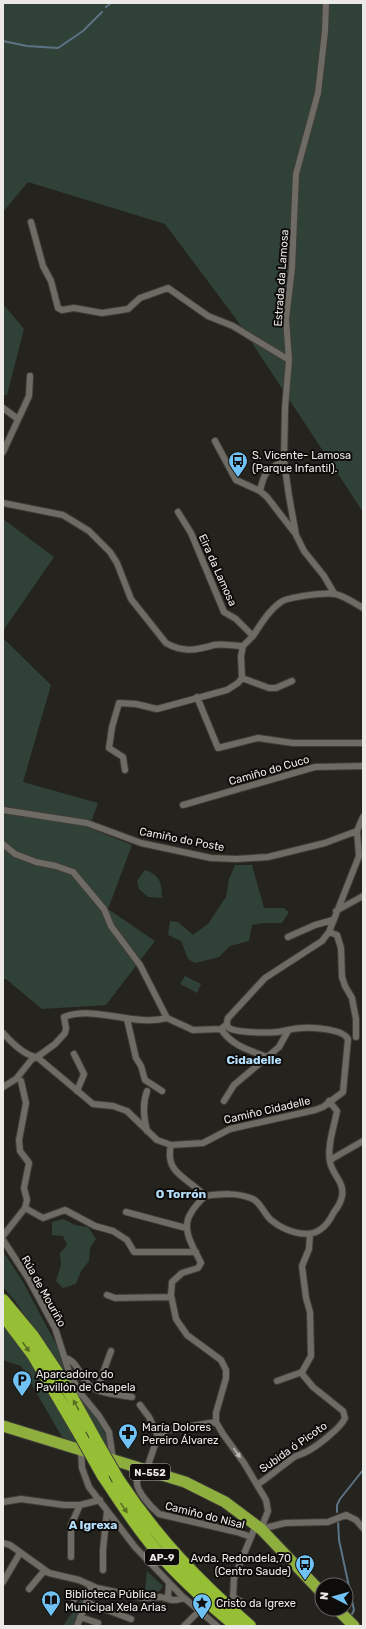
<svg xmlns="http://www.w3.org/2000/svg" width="366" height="1629" font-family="Rubik,sans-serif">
<rect width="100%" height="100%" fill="#25231d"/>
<path fill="#304237" d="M3,3H363V512L239,323L165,224L28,182L3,212Z
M3,304L24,329L7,395H3Z
M3,519L54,557L3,631Z
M3,638L51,685L23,782L98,803L89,828L132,845L108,909L155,941L106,1005L42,1009L6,979H3Z
M235,865H252L264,908H284L289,912L282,923H264L252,925L249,941L230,946L219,957L195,963L188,959L181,941L168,935L170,921L178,922L193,935L208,924L226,897L229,879Z
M145,870C160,875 162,883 162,898L148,897L139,889L137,881Z
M185,976L201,984L197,993L180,984Z
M63,1219L75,1225L88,1227L96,1239L90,1248L89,1261L81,1271L76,1284L63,1288L56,1281L61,1265L60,1253L67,1245L63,1236L52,1235V1222Z
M3,1251L23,1282L57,1346L68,1376L97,1418L107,1438L108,1450L46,1347L15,1301L3,1287Z
M3,1323L30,1358L58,1401L77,1443L62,1437L21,1366L3,1360Z
M147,1571L163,1586L160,1591L154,1593L145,1592Z
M86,1592L89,1593L77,1626H63Z"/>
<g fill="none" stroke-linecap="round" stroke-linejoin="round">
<path stroke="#5c7386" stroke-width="2" d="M106,7L111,3
M3,41L27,46L58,48L83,31L102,12
M337,1512V1505L340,1499L363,1470
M338,1520L339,1540L354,1610L352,1614"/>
<defs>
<path id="pedestrian" d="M74,1600L78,1595L93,1587"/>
<path id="minor" d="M326,3L325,31L318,93L296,174L292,268L286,319L289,360L285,408L284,461L289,496L296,535L304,551L324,576L334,593
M31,222L43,266L51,281L58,308L62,310L74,308L102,313L128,309L140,298L168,288L208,316L233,326L289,360
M3,408L18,419
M215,441L236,480L260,491L267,497L294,532
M3,452L29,396L30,376
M260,491C264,472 267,469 284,461
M3,503L63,515L89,531L110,552L117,563L131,599L166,643C183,653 197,650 214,645C222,643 234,646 243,646L253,636L236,619L224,612L191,533L178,512
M253,636C261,624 269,610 281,602C287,597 327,592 335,594C345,596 354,603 363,608
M243,646L241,656L242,678L269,688H276L292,681
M197,697L218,748L258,738L293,743H363
M125,770L123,757L109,748L112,727L119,703L136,704L157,709L227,690L238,683L242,678
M183,805L315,767L363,766
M3,810L87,823L141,843L211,858L236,859L268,857L325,843L357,831
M3,844L15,854L36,862L56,866L73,872L104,909L111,926L140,965L167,1018
M336,911L363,896
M329,932L337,935L341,948L342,977L345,986L352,998L356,1019V1037
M288,937L315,925L333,920
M167,1018L193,1030L221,1029L227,1024
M127,1019L136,1058L141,1066L145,1080L162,1091
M221,1029C232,1046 249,1050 267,1057
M3,1033C11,1042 25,1056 37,1057L93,1104L113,1106L127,1111L157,1140L171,1145
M74,1054L84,1074L77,1091
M3,1087L16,1079L32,1059L37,1057L55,1044L65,1033L66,1028L64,1017C95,1005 134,1027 167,1018
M147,1091C142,1105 144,1118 147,1131
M224,1101L234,1085L279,1047L288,1031
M330,1160L363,1141
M205,1196C221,1194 237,1192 253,1199C261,1203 264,1214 271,1220C283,1230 307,1240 321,1229C327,1225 331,1218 334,1212C338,1207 341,1202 342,1196C345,1183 332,1174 330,1162C327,1146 334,1127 337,1111L329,1101
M25,1208L43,1218L65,1210L95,1226L113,1231L127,1240L134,1252H196
M126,1212L186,1228
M3,1236L25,1208L27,1200L24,1188L29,1163L20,1151L19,1140L26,1103L21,1081
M3,1240L28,1278L55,1328L70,1375L81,1394L99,1416L109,1432L113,1460
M107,1295L115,1298L171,1297
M65,1358C77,1360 81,1379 90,1386C101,1394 119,1395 132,1397
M277,1381L302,1372
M97,1389L111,1351
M140,1405L149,1417L158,1436L146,1471
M158,1436L167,1430L216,1422
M81,1450L82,1468L89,1487L135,1547L182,1596L217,1626
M140,1469C139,1473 137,1477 137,1482C136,1491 152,1508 159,1514L237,1532L251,1537
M257,1485C270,1476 282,1466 294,1457C298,1455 302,1454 306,1452C316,1447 341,1428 345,1418L343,1411L313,1387L303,1375L302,1372L311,1356L310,1312L306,1298L302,1266L309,1249L310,1234
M3,1502L21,1499L64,1505H80L100,1500
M261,1529L268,1511L266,1500L244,1463L223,1434L216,1422V1413L226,1378V1370L221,1360L187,1335L176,1319L171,1295L172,1282L182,1273L198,1268L201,1263C194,1248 180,1229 191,1213C194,1207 200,1201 205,1196C189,1178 164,1174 171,1145L203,1143L230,1129L315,1110L323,1107L343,1092L348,1039C343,1029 313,1027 302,1028C294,1028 286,1031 277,1032C269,1033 233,1033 228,1027C226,1024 227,1021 228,1018L265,978L322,941L329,932L359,856L357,831L363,817
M261,1529L285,1523L328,1522L346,1515L356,1520L363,1528
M3,1543L10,1545L49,1573L79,1580L97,1588L144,1598L161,1597L171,1600
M71,1557V1525L80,1505
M103,1570V1550L107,1511
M3,1582L20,1553
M169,1583L168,1596L171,1600H176L184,1598
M29,1589L44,1571
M86,1602L131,1619
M242,1602L233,1597L234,1578L256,1525
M80,1617L98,1623
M77,1626L93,1587
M184,1626L199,1611"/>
<path id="trunk" d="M3,1426L185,1482L225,1502L261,1529L322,1593
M337,1609L354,1626"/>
<path id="motorway" d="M3,1300L33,1336L63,1381L95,1439
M3,1315L33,1355L80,1435
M103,1476C120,1501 136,1527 156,1550C180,1578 208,1603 236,1626
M118,1479C156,1537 198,1581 250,1626"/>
</defs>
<use href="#pedestrian" stroke="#403d38" stroke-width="7"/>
<use href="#minor" stroke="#403d38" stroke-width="8"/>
<use href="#trunk" stroke="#403d38" stroke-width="13"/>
<use href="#motorway" stroke="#403d38" stroke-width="14"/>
<use href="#pedestrian" stroke="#6d6b63" stroke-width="5"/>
<use href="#minor" stroke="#6d6b63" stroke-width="6"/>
<use href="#trunk" stroke="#8eae3e" stroke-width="11"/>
<use href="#motorway" stroke="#96bf35" stroke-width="12"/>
<defs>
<path id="motorway-bridge" d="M80,1435L103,1476
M95,1439L118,1479"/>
</defs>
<use href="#motorway-bridge" stroke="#403d38" stroke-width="14" stroke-linecap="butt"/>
<use href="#motorway-bridge" stroke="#96bf35" stroke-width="12"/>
</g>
<defs><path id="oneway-solid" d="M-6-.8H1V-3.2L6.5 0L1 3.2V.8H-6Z"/></defs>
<g fill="#596e22">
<use href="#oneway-solid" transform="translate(26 1347) rotate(54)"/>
<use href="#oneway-solid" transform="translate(76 1405) rotate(-119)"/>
<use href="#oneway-solid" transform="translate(124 1508) rotate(56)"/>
</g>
<use fill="#b9b7b2" href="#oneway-solid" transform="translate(237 1453) rotate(54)"/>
<defs>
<symbol id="bus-pin" viewBox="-11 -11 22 30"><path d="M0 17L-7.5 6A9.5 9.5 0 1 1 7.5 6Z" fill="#70c1f4" stroke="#0e0c0a"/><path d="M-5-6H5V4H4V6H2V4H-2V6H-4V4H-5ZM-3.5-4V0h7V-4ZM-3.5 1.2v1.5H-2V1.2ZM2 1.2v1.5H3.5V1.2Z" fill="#111"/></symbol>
<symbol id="parking-pin" viewBox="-11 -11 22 30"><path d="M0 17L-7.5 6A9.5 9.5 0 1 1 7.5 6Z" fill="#70c1f4" stroke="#0e0c0a"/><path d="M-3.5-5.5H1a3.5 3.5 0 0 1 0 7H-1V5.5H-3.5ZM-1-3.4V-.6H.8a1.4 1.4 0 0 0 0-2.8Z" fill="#111"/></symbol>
<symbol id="pharmacy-pin" viewBox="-11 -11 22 30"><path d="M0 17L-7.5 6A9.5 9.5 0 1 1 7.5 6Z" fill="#70c1f4" stroke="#0e0c0a"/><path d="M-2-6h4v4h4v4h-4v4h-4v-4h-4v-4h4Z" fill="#111"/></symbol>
<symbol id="library-pin" viewBox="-11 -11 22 30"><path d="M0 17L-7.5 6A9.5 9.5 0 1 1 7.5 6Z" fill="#70c1f4" stroke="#0e0c0a"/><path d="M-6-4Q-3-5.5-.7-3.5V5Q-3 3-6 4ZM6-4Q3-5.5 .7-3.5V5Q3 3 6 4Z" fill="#111"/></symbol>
<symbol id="sight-pin" viewBox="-11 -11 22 30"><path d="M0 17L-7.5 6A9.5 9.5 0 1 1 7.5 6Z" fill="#70c1f4" stroke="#0e0c0a"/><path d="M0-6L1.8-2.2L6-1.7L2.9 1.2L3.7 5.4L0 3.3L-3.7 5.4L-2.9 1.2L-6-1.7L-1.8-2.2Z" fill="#111"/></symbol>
</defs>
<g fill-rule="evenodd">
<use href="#bus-pin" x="227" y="450" width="22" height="30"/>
<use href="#parking-pin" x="11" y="1369" width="22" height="30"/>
<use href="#pharmacy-pin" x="117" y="1422" width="22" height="30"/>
<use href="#bus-pin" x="294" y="1553" width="22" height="30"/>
<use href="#library-pin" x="40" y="1589" width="22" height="30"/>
<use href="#sight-pin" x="191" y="1592" width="22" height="30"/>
</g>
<g text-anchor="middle" stroke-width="4" stroke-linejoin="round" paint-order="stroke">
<g fill="#0e0c0a" stroke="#a9a7a4" stroke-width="1">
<rect x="130" y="1464" width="40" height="16" rx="3"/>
<rect x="145" y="1549" width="34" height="16" rx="3"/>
</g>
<g font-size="10" font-weight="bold" fill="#eceae6">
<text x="150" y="1476">N-552</text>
<text x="162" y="1561">AP-9</text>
</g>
<g font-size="11" fill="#eceae6" stroke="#0e0c0a">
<text transform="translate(281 278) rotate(-86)" y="4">Estrada da Lamosa</text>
<text transform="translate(218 570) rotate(66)" y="4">Eira da Lamosa</text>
<text transform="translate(269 770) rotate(-16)" y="4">Camiño do Cuco</text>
<text transform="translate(182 839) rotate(11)" y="4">Camiño do Poste</text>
<text transform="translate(267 1110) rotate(-13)" y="4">Camiño Cidadelle</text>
<text transform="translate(44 1291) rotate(61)" y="4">Rúa de Mouriño</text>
<text transform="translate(293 1447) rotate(-35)" y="4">Subida ó Picoto</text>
<text transform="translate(205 1515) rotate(14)" y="4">Camiño do Nisal</text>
</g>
<g font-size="11" fill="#eceae6" stroke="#0e0c0a" text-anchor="start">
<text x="252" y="459">S. Vicente- Lamosa<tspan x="252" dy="13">(Parque Infantil).</tspan></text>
<text x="36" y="1378">Aparcadoiro do<tspan x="36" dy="13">Pavillón de Chapela</tspan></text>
<text x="142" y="1431">María Dolores<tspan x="142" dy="13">Pereiro Álvarez</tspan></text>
<text x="291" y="1562" text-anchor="end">Avda. Redondela,70<tspan x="291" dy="13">(Centro Saude)</tspan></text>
<text x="65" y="1598">Biblioteca Pública<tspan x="65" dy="13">Municipal Xela Arias</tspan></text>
<text x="216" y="1607">Cristo da Igrexe</text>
</g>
<g font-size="12" font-weight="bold" fill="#b6e1fe" stroke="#0e0c0a">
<text x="254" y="1064">Cidadelle</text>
<text x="181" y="1198">O Torrón</text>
<text x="93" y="1529">A Igrexa</text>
</g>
</g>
<rect width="366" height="1629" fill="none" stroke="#eceae6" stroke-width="8"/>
<g transform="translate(334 1597) rotate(276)"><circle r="19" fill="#0e0c0a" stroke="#676562"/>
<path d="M0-3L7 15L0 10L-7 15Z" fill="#70c1f4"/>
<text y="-6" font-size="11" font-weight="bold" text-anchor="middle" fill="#eceae6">N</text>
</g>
</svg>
